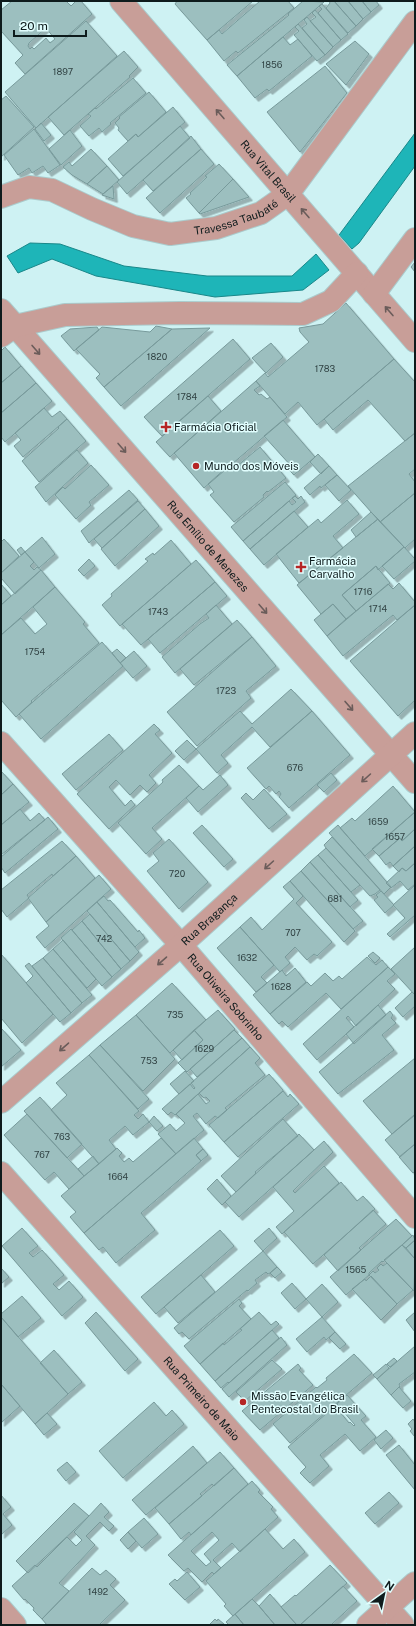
<svg xmlns="http://www.w3.org/2000/svg" width="416" height="1626" font-family="'Public Sans',sans-serif">
<defs>
<filter id="shadow"><feDropShadow dx="3.5" dy="3.5" stdDeviation="0" flood-color="#0004"/></filter>
</defs>
<rect width="100%" height="100%" fill="#cef2f3"/>
<path fill="#1eb5b8" stroke="#198789" d="M415,133V166L359,243L352,249L339,235Z
M30,243L60,244L124,266L207,276H292L316,254L329,270L303,290L215,297L96,276L52,259L18,273L7,256Z"/>
<path fill="#9cbfbf" stroke="#789a9b" fill-rule="evenodd" filter="url(#shadow)" d="M12,1H66L71,6L76,1H81L92,14L25,74L15,63L23,55L1,31V10ZM46,28L55,39L50,43L46,38L34,49L32,47L30,49L28,46L29,43Z
M177,1H253L207,40L175,4Z
M260,1H288L294,8L238,53L236,51L224,61L207,40L219,30L222,34Z
M303,1L324,2L237,76L227,65L289,15L288,14Z
M329,1H334L356,26L348,33L326,8L330,3Z
M334,1H348L363,19L356,26Z
M348,1H362L371,12L363,19Z
M362,1H376L379,5L371,12Z
M322,4L348,34L341,40L318,13L322,9L319,6Z
M315,10L341,40L333,47L310,21L316,17L312,13Z
M307,17L333,47L325,55L302,28L307,24L304,20Z
M86,21L117,56L36,128L5,92Z
M298,24L325,55L317,61L294,35L299,31L295,27Z
M283,37L290,45L298,39L312,56L269,91L267,89L255,98L237,76Z
M355,41L369,54L346,85L326,64Z
M124,51L138,67L129,76L130,77L64,135L48,117Z
M325,66L347,93L300,152L267,112Z
M133,78L146,93L110,123L111,124L102,132L99,128L89,136L80,126L91,116L88,114L95,108L96,109Z
M149,92L166,112L138,137L136,134L128,141L118,130L119,128L115,123L120,118L119,117Z
M6,96L34,127L1,157V100Z
M173,107L185,122L123,176L108,159L136,134L138,137Z
M41,123L51,135L44,141L35,129Z
M180,126L190,138L127,194L117,182Z
M34,129L60,165L48,173L43,166L32,173L29,168L18,175L4,155Z
M70,130L82,146L61,165L49,149Z
M191,136L201,149L153,191L143,180Z
M91,149L107,166L87,184L72,175L63,167L69,162L72,166Z
M201,149L214,164L160,213L146,198Z
M219,164L233,179L199,213L186,198L191,194L190,193L207,177L205,176Z
M107,166L119,180L103,194L87,184Z
M233,179L249,197L200,214L199,213Z
M113,186L114,199L102,195L103,194Z
M415,262V272L411,267Z
M346,303L394,359L317,425L298,402L285,414L256,381L265,373L268,377L309,342L300,332L299,328L323,324Z
M156,326L172,329L104,387L96,378L100,374L76,349L102,327L150,332Z
M97,327L99,330L74,351L61,336L70,329Z
M210,328L121,406L104,387L172,329Z
M233,339L250,359L162,436L144,417Z
M271,343L283,357L266,373L252,358Z
M5,347L21,366L1,383V351Z
M394,359L415,382V433L405,441L368,400L333,430L324,419Z
M21,366L36,383L1,413V383Z
M256,381L260,386L254,390L259,395L261,394L267,399L270,397L287,417L204,488L174,453Z
M36,383L52,401L5,442L1,437V413Z
M208,396L221,411L170,457L156,442Z
M44,408L52,417L60,411L67,419L23,457L14,446L21,440L15,433Z
M67,419L86,441L39,482L22,461L59,428L58,427Z
M283,420L315,457L294,475L289,470L292,467L264,436Z
M415,433V469L409,474L415,482V493L380,522L348,486Z
M260,447L286,478L268,492L267,491L263,495L264,497L234,522L210,495L214,492L208,484L227,467L231,471Z
M77,450L88,463L46,502L35,487Z
M318,454L329,466L321,474L310,462Z
M91,465L109,485L89,502L91,505L76,519L55,495L63,487L65,489Z
M329,466L337,475L321,488L320,486L310,495L304,488Z
M337,475L351,490L339,501L325,485Z
M285,482L296,495L243,541L231,527Z
M129,490L138,500L89,543L81,531Z
M415,493V539L405,548L380,522Z
M295,496L298,499L301,496L305,502L250,549L243,541L289,501L292,505L296,502L292,498Z
M347,500L359,514L333,536L343,548L299,583L276,554L318,519L321,523Z
M138,501L145,509L102,548L94,539Z
M145,509L159,526L115,566L101,549Z
M294,511L308,527L264,565L250,549Z
M371,512L378,519L356,537L351,530Z
M378,519L404,547L378,570L376,566L342,595L356,611L346,619L333,604L321,614L297,585Z
M42,537L55,554L39,568L25,552Z
M4,539L19,556L1,573V542Z
M171,540L191,564L120,626L102,605L112,596L111,594L148,561L145,559L153,553L154,555Z
M21,547L25,552L21,555L17,550Z
M404,547L415,559V561L394,579L382,566Z
M25,552L34,562L30,566L34,570L37,567L41,570L15,594L1,578V573Z
M89,559L95,566L84,576L78,570Z
M196,560L215,582L141,645L122,624Z
M376,566L390,583L356,611L342,595Z
M41,570L55,587L1,635V605Z
M215,582L227,596L160,653L148,639Z
M399,583L415,602V605L397,620L393,615L343,656L327,636L388,584L393,589Z
M1,584L11,596L1,605Z
M55,587L85,622L83,624L99,643L31,701L32,702L16,717L1,700V635L21,618L35,634L47,624L33,607Z
M333,604L346,619L327,636L314,620Z
M216,605L232,624L175,673L162,657L200,624L209,618L206,614Z
M415,605V700L398,716L350,661Z
M237,620L252,637L194,685L180,669Z
M252,637L276,666L246,691L251,698L197,746L167,712Z
M102,642L123,666L41,739L19,714Z
M117,649L126,658L120,663L112,653Z
M134,651L147,666L133,678L120,663Z
M291,689L312,711L270,747L252,727L221,755L228,763L217,773L196,749L240,711L252,724Z
M312,711L350,755L289,808L279,797L281,794L279,791L276,794L269,786L266,789L247,768Z
M154,724L160,730L155,734L172,753L149,775L156,783L147,792L140,785L130,795L116,780L109,787L125,806L131,800L135,805L109,829L77,794Z
M109,734L123,750L76,790L62,774Z
M187,740L196,749L184,760L175,751Z
M179,765L199,786L152,828L162,839L146,854L118,823L163,782L162,780Z
M1,771L13,784L1,795Z
M331,773L337,780L324,792L317,785Z
M220,775L228,785L198,812L186,798L199,786L203,790Z
M13,784L29,802L1,825V795Z
M393,786L415,812L365,856L340,828L352,818L355,821Z
M264,789L287,814L269,829L241,798L246,793L253,800Z
M20,809L30,821L39,813L45,820L1,855V825Z
M415,812V829L402,841L400,838L379,856L372,849Z
M48,817L58,829L5,873L1,867V857Z
M202,825L233,859L224,867L193,833Z
M338,825L391,887L384,894L329,833Z
M415,829V846L393,866L390,862L386,865L379,856L400,838L402,841Z
M332,837L380,890L375,894L370,896L326,848L324,845Z
M169,839L208,882L179,909L147,871L159,861L153,853Z
M62,841L76,856L53,876L52,874L27,895L29,898L7,917L1,909V890Z
M415,846V863L406,871L402,868L399,872L393,866Z
M326,848L360,885L351,892L318,855Z
M318,855L358,900L350,907L310,862Z
M76,856L95,878L46,922L28,898Z
M310,862L363,921L353,929L301,871Z
M415,863V884L408,890L400,881L391,888L386,883L402,868L406,871Z
M301,871L355,931L344,942L290,881Z
M99,875L111,889L45,948L36,937L49,926L46,922Z
M290,881L303,896L296,903L332,942L317,956L314,954L307,960L295,947L285,957L290,963L280,972L240,927L251,917L262,930L294,899L283,887Z
M415,885V915L390,937L387,934L405,918L393,905Z
M381,891L394,905L385,913L374,900L378,897L376,895Z
M104,896L108,901L110,900L138,932L139,930L145,938L135,947L97,902Z
M97,902L139,952L130,961L87,911Z
M90,914L130,961L121,969L82,921Z
M82,921L121,969L112,977L72,930Z
M240,927L274,965L261,977L267,983L256,992L217,948Z
M71,929L112,977L102,986L61,938Z
M63,940L96,979L87,988L53,949Z
M415,947V995L391,969Z
M53,949L92,995L82,1003L43,958Z
M373,952L380,958L375,963L368,956Z
M1,954L53,1014L22,1043L1,1018Z
M367,957L376,965L382,960L388,967L341,1009L326,993L288,1027L282,1021L279,1024L270,1014L307,982L311,986L325,973L333,981L339,976L342,979Z
M43,958L82,1003L71,1013L32,966Z
M29,963L71,1013L60,1022L26,983L33,976L25,966Z
M388,967L395,974L387,981L395,989L356,1026L348,1016L346,1018L354,1027L317,1060L303,1044Z
M295,968L306,982L270,1014L253,995L282,970L286,976Z
M172,983L206,1020L170,1053L136,1015Z
M412,992L415,995V1006L403,1017L395,1008Z
M378,1005L386,1015L354,1044L346,1034Z
M218,1010L235,1029L187,1072L178,1063L203,1040L194,1030Z
M390,1011L393,1015L391,1018L396,1023L382,1035L394,1050L338,1094L319,1072Z
M136,1015L175,1059L143,1091L100,1045Z
M1,1028L21,1050L1,1067Z
M194,1030L203,1040L182,1060L173,1050Z
M234,1030L242,1038L197,1077L190,1069Z
M242,1038L250,1047L175,1115L171,1112L168,1115L162,1109L190,1084L194,1089L195,1088L191,1083Z
M100,1045L149,1099L138,1109L89,1055Z
M250,1047L260,1058L255,1063L265,1075L225,1108L227,1110L218,1118L215,1116L206,1124L197,1113L193,1116L204,1130L176,1154L158,1134L170,1124L176,1131L185,1123L176,1114L198,1094L206,1104L210,1101L206,1097L204,1098L199,1093Z
M89,1055L139,1111L134,1115L138,1119L143,1114L149,1122L133,1135L125,1126L109,1140L116,1149L99,1164L51,1110L67,1095L56,1083Z
M415,1058V1115L392,1134L363,1101Z
M185,1071L194,1081L179,1094L170,1084Z
M269,1074L283,1090V1091L224,1142L209,1125Z
M283,1091L288,1097L290,1094L299,1104L238,1157L224,1142Z
M40,1097L82,1144L67,1158L24,1111Z
M27,1114L84,1176L69,1189L54,1172L45,1180L4,1135Z
M414,1115H415V1144L400,1157L385,1140Z
M154,1116L163,1126L157,1131L149,1122Z
M283,1119L298,1136L255,1172L256,1173L236,1192L221,1176Z
M299,1134L314,1150L239,1217L225,1202Z
M161,1138L176,1154L84,1233L70,1217L76,1212L61,1196L117,1148L122,1153L119,1156L124,1162L129,1158L133,1162Z
M194,1138L203,1149L196,1155L201,1161L141,1213L155,1230L116,1263L103,1247L99,1250L84,1233Z
M324,1141L333,1152L293,1191L295,1193L324,1166L339,1183L282,1234L276,1227L294,1211L273,1187Z
M415,1144V1171L413,1173L399,1157Z
M203,1149L208,1155L201,1161L196,1155Z
M93,1156L99,1164L84,1176L78,1169Z
M217,1179L231,1196L222,1205L207,1189Z
M341,1182L357,1201L363,1196L375,1209L313,1264L284,1232Z
M373,1210L386,1224L359,1248L361,1250L338,1271L324,1255Z
M396,1219L412,1236L383,1262L382,1261L369,1273V1275L346,1295L330,1277Z
M22,1228L38,1246L29,1253L33,1257L42,1250L64,1275L53,1284L59,1290L69,1281L83,1297L62,1316L2,1246Z
M269,1228L277,1238L263,1251L254,1241Z
M220,1230L234,1246L156,1314L141,1297Z
M413,1235L415,1240L406,1248L402,1245Z
M415,1240V1259L406,1248Z
M402,1245L415,1259L414,1291L384,1260Z
M263,1251L277,1267L270,1273L268,1274L266,1272L255,1280L257,1283L248,1291L247,1290L189,1339L182,1332L179,1334L174,1328Z
M387,1263L413,1290L397,1304L369,1275L373,1271L375,1273L379,1270L377,1268L381,1264L383,1266Z
M277,1267L282,1272L275,1278L270,1273Z
M1,1268L9,1277L1,1284Z
M201,1275L215,1292L178,1323L164,1307Z
M371,1276L397,1304L381,1320L352,1289L365,1279L366,1281Z
M292,1283L306,1299L295,1309L281,1293Z
M322,1284L338,1302L322,1317L306,1299Z
M22,1296L41,1318L18,1337L1,1317V1314Z
M239,1299L242,1303L239,1306L251,1319L200,1364L184,1346Z
M96,1312L138,1359L125,1371L85,1323Z
M259,1312L271,1325L276,1321L279,1324L215,1381L200,1364L223,1343L224,1345L242,1330L240,1329Z
M415,1312V1332L406,1320Z
M1,1317L68,1394L35,1424L1,1384Z
M322,1317L335,1332L326,1340L324,1337L307,1352L296,1339Z
M272,1330L279,1338L229,1383L228,1382L221,1388L215,1381Z
M335,1332L346,1344L340,1349L329,1338Z
M281,1337L287,1345L229,1397L222,1389Z
M415,1346V1372L399,1384L400,1386L391,1395L377,1379Z
M54,1350L82,1382L68,1394L40,1363Z
M354,1354L372,1373L290,1443L273,1424L316,1387L317,1388L327,1380L326,1378Z
M394,1358L397,1361L390,1367L387,1364Z
M272,1360L282,1369L245,1401L236,1392Z
M298,1364L301,1368L299,1370L313,1385L260,1430L242,1411Z
M386,1364L389,1368L377,1379L373,1375Z
M1,1384L20,1406L1,1423Z
M399,1387L411,1401L403,1408L391,1395Z
M347,1395L366,1416L361,1420L376,1437L360,1451L345,1434L320,1455L329,1466L310,1483L300,1473L306,1467L288,1447L335,1406L349,1423L350,1422L354,1426L355,1425L337,1404Z
M154,1402L166,1416L172,1410L184,1424L123,1478L99,1451Z
M47,1413L57,1424L44,1435L35,1424Z
M413,1419L415,1422V1437L410,1431L412,1429L408,1424Z
M386,1430L393,1438L381,1449L374,1440Z
M399,1445L415,1465V1490L386,1455Z
M193,1446L207,1463L146,1515L132,1500Z
M220,1452L234,1468L214,1486L212,1484L200,1494L202,1496L169,1524L155,1508Z
M67,1462L76,1472L66,1481L57,1470Z
M234,1468L248,1484L191,1535L189,1532L181,1539L169,1524Z
M252,1481L260,1490L258,1492L273,1507L271,1509L278,1517L240,1552L232,1543L213,1560L221,1568L214,1574L212,1572L202,1582L188,1568L184,1571L168,1555ZM212,1532L219,1540L204,1554L211,1562L206,1566L191,1551Z
M389,1492L399,1503L375,1524L365,1513Z
M1,1495L11,1507L3,1514L12,1525L1,1535Z
M74,1503L89,1516L28,1573L16,1561Z
M101,1503L109,1512L104,1517L114,1526L109,1531L100,1522L86,1536L95,1545L59,1583L69,1591L42,1619L33,1610L34,1608L25,1599L24,1600L12,1586L35,1565L37,1567L67,1537L76,1546L82,1540L74,1532Z
M144,1518L158,1534L142,1548L128,1532Z
M265,1529L283,1549L294,1539L305,1552L233,1616L224,1606L226,1604L206,1581Z
M128,1532L136,1541L128,1549L120,1540Z
M330,1565L347,1583L300,1625H297L281,1607L295,1595L296,1596Z
M92,1568L100,1575L106,1570L116,1579L110,1585L125,1600L99,1625H47L42,1619Z
M187,1572L200,1587L185,1600L169,1584L175,1579L177,1581Z
M343,1586L357,1601L331,1625H300Z
M270,1594L294,1622L297,1625H275L259,1606Z
M252,1599L259,1606L275,1625H244L235,1614Z
M235,1614L244,1625H229L226,1622Z
M215,1619L217,1621L218,1619L224,1624L209,1625Z"/>
<g fill="none" stroke-linecap="round" stroke-linejoin="round">
<defs>
<g id="minor">
<path id="s1" d="M121,1L415,341"/>
<path id="s2" d="M1,197L29,187L52,190L92,209L133,226L170,234L216,228L261,213L288,194L415,22"/>
<path d="M374,294L415,239"/>
<path id="s3" d="M1,310L415,782"/>
<path d="M1,336L15,326L65,315L180,313L303,314L331,301L357,273"/>
<path id="s4" d="M1,743L181,945L415,1217"/>
<path id="s5" d="M1,1102L181,945L415,733"/>
<path id="s6" d="M1,1173L403,1625"/>
<path d="M1,1609L15,1625"/>
<path d="M368,1625L415,1583"/>
</g>
</defs>
<use href="#minor" stroke="#abcbcc" stroke-width="24"/>
<use href="#minor" stroke="#c89e98" stroke-width="22"/>
</g>
<defs><path id="oneway-shaft" d="M-6 0H5M1.5-3L5.5 0L1.5 3" fill="none" stroke-width="1.6" stroke-linecap="round" stroke-linejoin="round"/></defs>
<g stroke="#6b5c5a">
<use href="#oneway-shaft" transform="translate(220 114) rotate(-131)"/>
<use href="#oneway-shaft" transform="translate(305 213) rotate(-131)"/>
<use href="#oneway-shaft" transform="translate(389 311) rotate(-131)"/>
<use href="#oneway-shaft" transform="translate(36 350) rotate(49)"/>
<use href="#oneway-shaft" transform="translate(122 448) rotate(49)"/>
<use href="#oneway-shaft" transform="translate(263 609) rotate(49)"/>
<use href="#oneway-shaft" transform="translate(349 706) rotate(49)"/>
<use href="#oneway-shaft" transform="translate(366 778) rotate(138)"/>
<use href="#oneway-shaft" transform="translate(269 865) rotate(138)"/>
<use href="#oneway-shaft" transform="translate(162 961) rotate(139)"/>
<use href="#oneway-shaft" transform="translate(64 1047) rotate(139)"/>
</g>
<g fill="#b62625" stroke="#e1fefe" stroke-width="1.5">
<path d="M164 421h4v4h4v4h-4v4h-4v-4h-4v-4h4z"/>
<circle cx="196" cy="466" r="4"/>
<path d="M299 561h4v4h4v4h-4v4h-4v-4h-4v-4h4z"/>
<circle cx="243" cy="1402" r="4"/>
</g>
<g text-anchor="middle" stroke-width="3" stroke-linejoin="round" paint-order="stroke">
<g font-size="9" fill="#324445">
<text x="272" y="68">1856</text>
<text x="63" y="75">1897</text>
<text x="157" y="360">1820</text>
<text x="325" y="372">1783</text>
<text x="187" y="400">1784</text>
<text x="363" y="595">1716</text>
<text x="378" y="612">1714</text>
<text x="158" y="615">1743</text>
<text x="35" y="655">1754</text>
<text x="226" y="694">1723</text>
<text x="295" y="771">676</text>
<text x="378" y="825">1659</text>
<text x="395" y="840">1657</text>
<text x="177" y="877">720</text>
<text x="335" y="902">681</text>
<text x="293" y="936">707</text>
<text x="104" y="942">742</text>
<text x="247" y="961">1632</text>
<text x="281" y="990">1628</text>
<text x="175" y="1018">735</text>
<text x="204" y="1052">1629</text>
<text x="149" y="1064">753</text>
<text x="62" y="1140">763</text>
<text x="42" y="1158">767</text>
<text x="118" y="1180">1664</text>
<text x="356" y="1273">1565</text>
<text x="98" y="1595">1492</text>
</g>
<g font-size="11" fill="#0e1b1c" stroke="#e1fefe">
<text dy="4" stroke="none"><textPath href="#s1" startOffset="225">Rua Vital Brasil</textPath></text>
<text dy="4" stroke="none"><textPath href="#s2" startOffset="248">Travessa Taubaté</textPath></text>
<text dy="4" stroke="none"><textPath href="#s3" startOffset="314">Rua Emílio de Menezes</textPath></text>
<text dy="4" stroke="none"><textPath href="#s5" startOffset="277">Rua Bragança</textPath></text>
<text dy="4" stroke="none"><textPath href="#s4" startOffset="339">Rua Oliveira Sobrinho</textPath></text>
<text dy="4" stroke="none"><textPath href="#s6" startOffset="302">Rua Primeiro de Maio</textPath></text>
</g>
<g font-size="11" fill="#0e1b1c" stroke="#e1fefe" text-anchor="start">
<text x="174" y="431">Farmácia Oficial</text>
<text x="204" y="470">Mundo dos Móveis</text>
<text x="309" y="565">Farmácia<tspan x="309" dy="13">Carvalho</tspan></text>
<text x="251" y="1400">Missão Evangélica<tspan x="251" dy="13">Pentecostal do Brasil</tspan></text>
</g>
</g>
<rect width="416" height="1626" fill="none" stroke="#0e1b1c" stroke-width="4"/>
<g transform="translate(384 1594) rotate(33)" stroke="#e1fefe" stroke-width="3" paint-order="stroke">
<path d="M0-3L7 15L0 10L-7 15Z" fill="#0e1b1c"/>
<text y="-6" font-size="11" font-weight="bold" text-anchor="middle" fill="#0e1b1c">N</text>
</g>
<path d="M14 30v6h72v-6" fill="none" stroke="#0e1b1c" stroke-width="2"/>
<text x="20" y="30" font-size="12" fill="#0e1b1c" stroke="#e1fefe" stroke-width="3" paint-order="stroke">20 m</text>
</svg>
